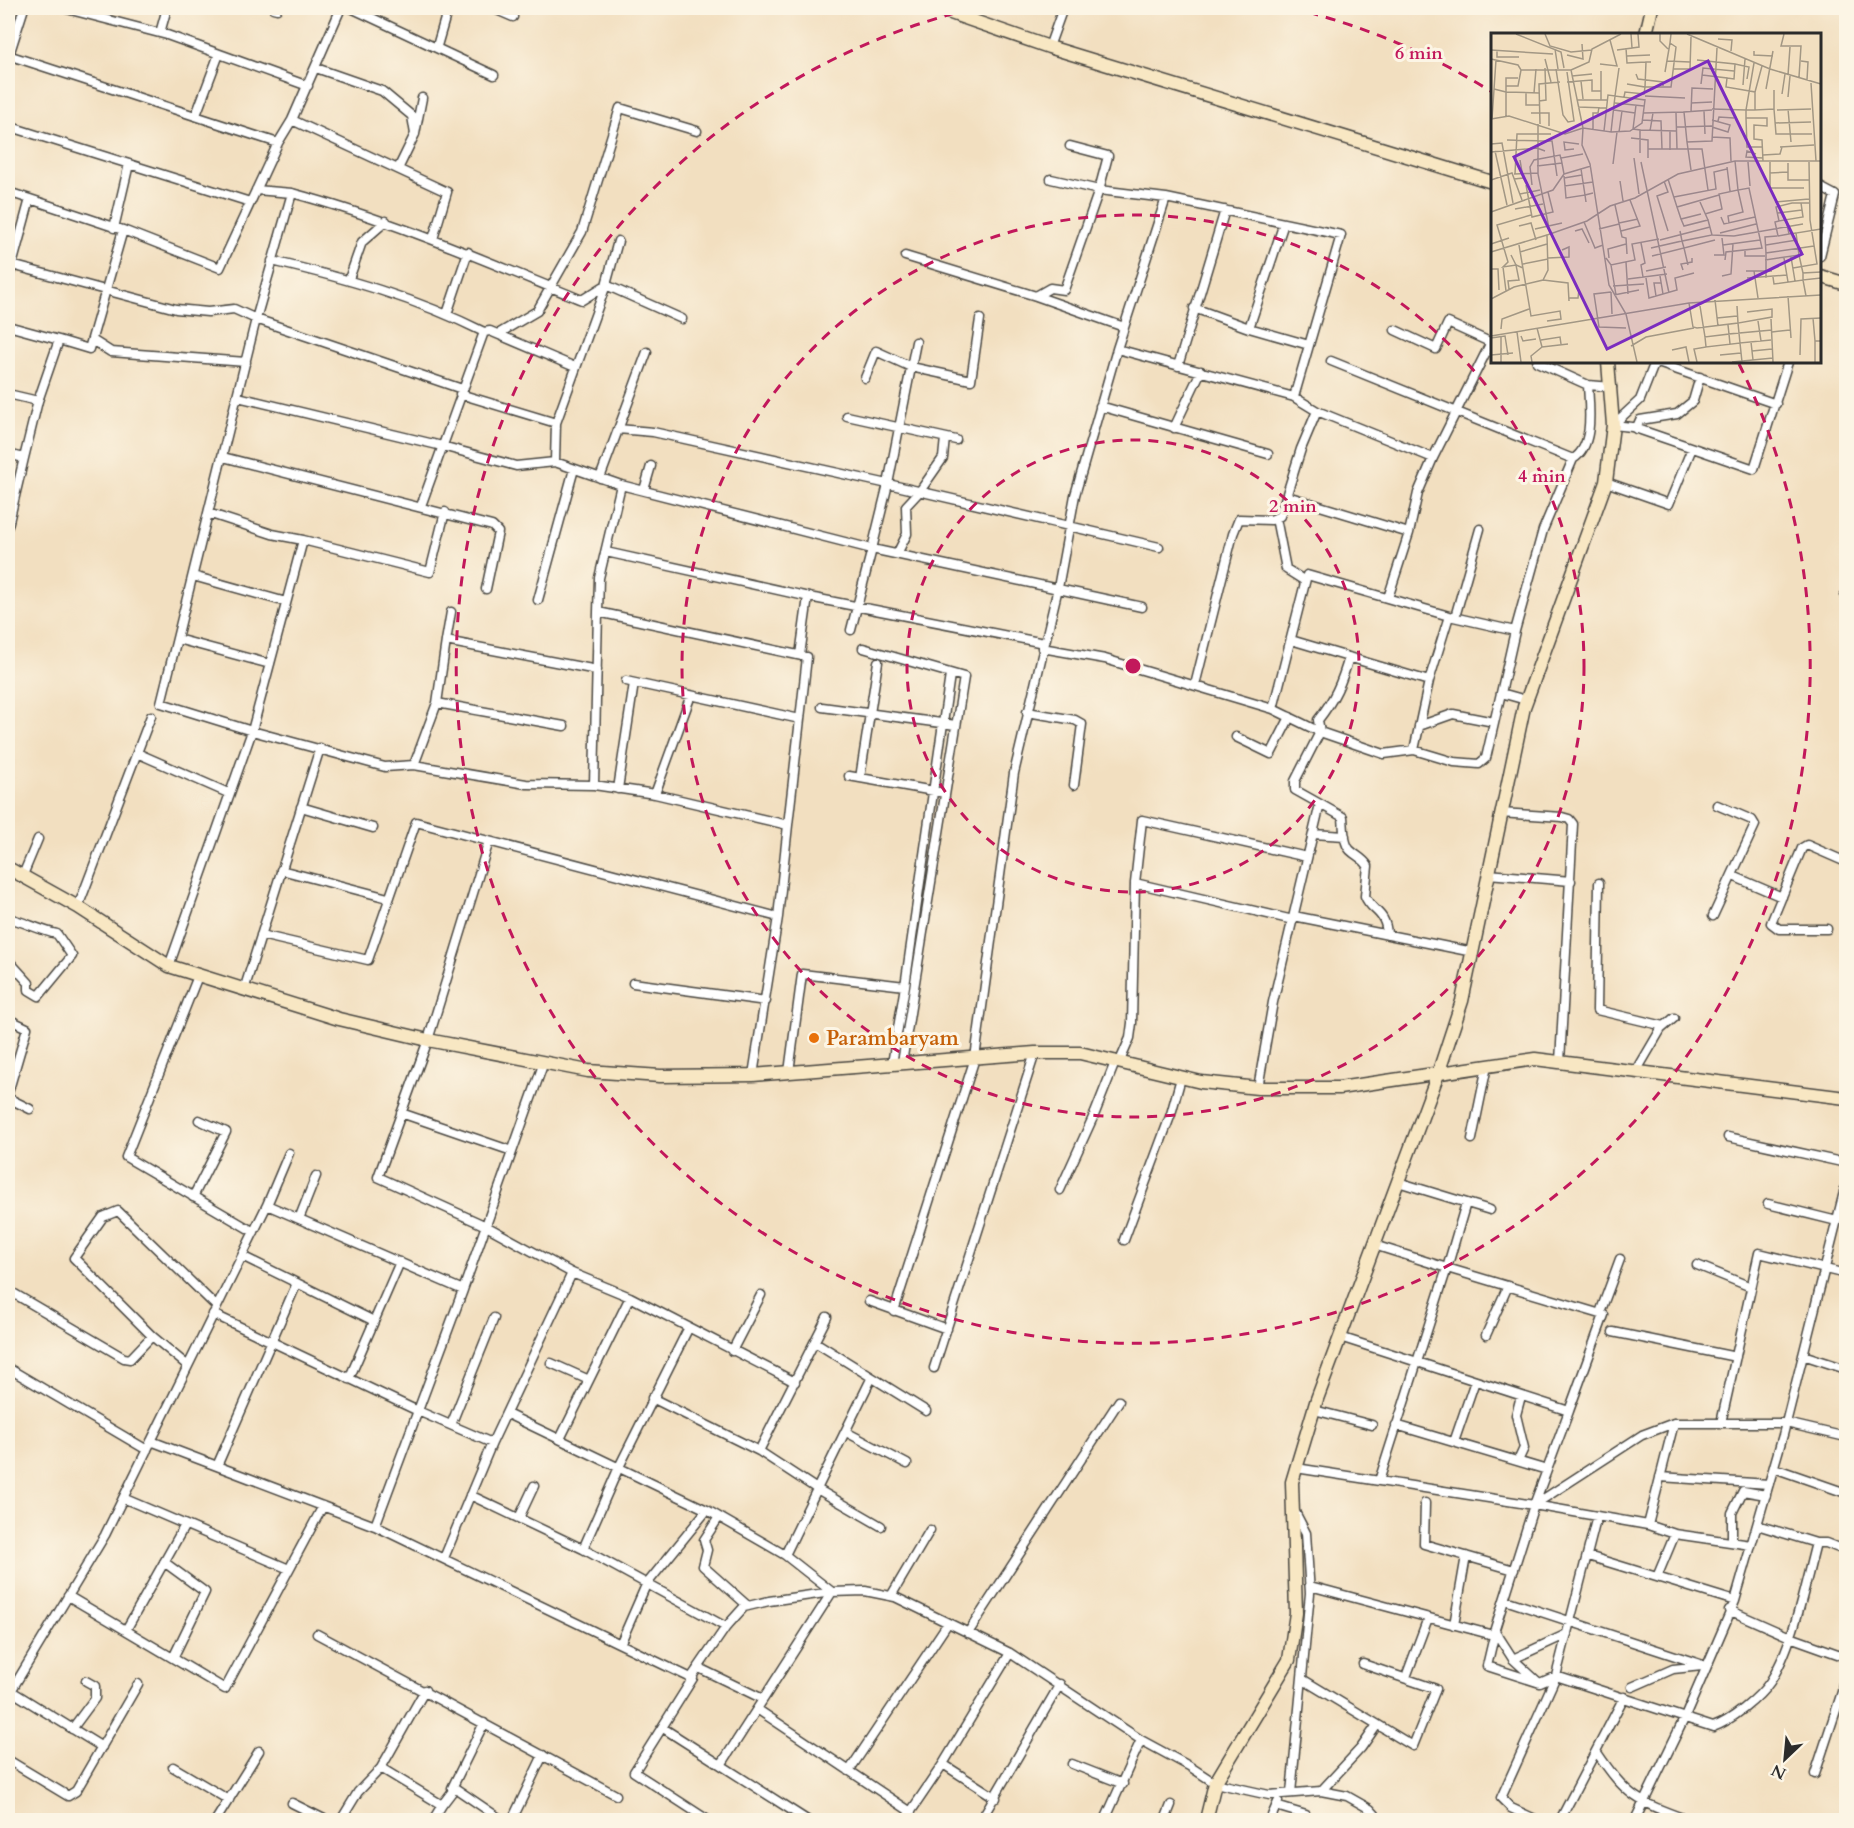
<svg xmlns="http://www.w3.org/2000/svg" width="1854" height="1828" font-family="Cardo,serif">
<rect width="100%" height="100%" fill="#fcf5e5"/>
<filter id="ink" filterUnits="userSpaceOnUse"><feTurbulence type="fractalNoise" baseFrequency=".0167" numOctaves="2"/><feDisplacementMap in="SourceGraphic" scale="12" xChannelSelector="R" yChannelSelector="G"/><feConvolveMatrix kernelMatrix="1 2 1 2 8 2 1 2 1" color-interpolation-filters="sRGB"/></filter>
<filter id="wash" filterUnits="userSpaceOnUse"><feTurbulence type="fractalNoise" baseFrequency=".008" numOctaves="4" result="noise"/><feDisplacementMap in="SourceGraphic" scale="24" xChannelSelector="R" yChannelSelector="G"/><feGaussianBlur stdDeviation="1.35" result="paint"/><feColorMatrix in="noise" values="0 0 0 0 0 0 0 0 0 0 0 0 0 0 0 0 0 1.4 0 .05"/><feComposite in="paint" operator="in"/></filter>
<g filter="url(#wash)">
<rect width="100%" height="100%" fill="#f2dfc0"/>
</g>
<g filter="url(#ink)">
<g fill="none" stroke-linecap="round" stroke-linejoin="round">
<defs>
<path id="street" d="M63,8L167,35L308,86
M273,8L277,9
M351,8L494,75
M492,8L513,17
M160,33L167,8
M437,46L448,8
M1049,47L1063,8
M8,55L278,143L292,120L341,8
M8,58L24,8
M316,68L382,91L412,116L415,134
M196,115L219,54
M292,120L447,192L433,239
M8,126L250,202
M398,169L415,134L422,98
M1051,179L1099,190L1108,156L1070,146
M1820,187L1835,195L1820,256
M256,190L292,193
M8,192L30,199L8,280
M30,199L123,230L89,349L59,340
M114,228L129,164
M123,230L220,268L278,143
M905,256L1036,296L1050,288L1064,290L1099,190L1166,198L1341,235L1294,397
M272,261C345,278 416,298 484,332L490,331L575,367
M8,264L176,309L208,312L234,309L256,319L462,389
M349,279L362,242L386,221
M1036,296L1124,327
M1194,308L1249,328L1284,223
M447,314L468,252
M8,326L59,340L38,401L24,458L8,454
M1249,328L1309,345
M1395,330L1436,349L1448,323L1492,343
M498,334L537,311L582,232L620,108L697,131
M92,340L111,352L246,362
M1117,349L1294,397L1317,411L1433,458
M1331,361L1573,459
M1537,362L1588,385L1612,387
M1655,362L1776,404
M1178,366L1225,210
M865,378L876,351L911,367L971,380L980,319
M8,394L38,401
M460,394L556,423L555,462L621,485
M238,397L442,446L516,466L555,462
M1100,406L1268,454
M847,416L956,440
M556,423L606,285L682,319
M1613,425L1632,427L1754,469L1788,362
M1613,425L1640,400L1655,362
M1174,428L1201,371
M618,429L653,432L888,484L916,342
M1636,429L1640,420L1677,414L1693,401L1700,377
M223,457L492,526L498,532L486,589
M600,478L647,352
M1606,482L1669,504L1692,448
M644,490L651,466
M1287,496L1409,533
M421,506L484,332
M445,512L430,572L303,540L252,731L161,703L256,319L292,193C392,220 486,261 582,300L606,285L618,241
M208,513L272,534L303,540
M1276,518L1286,569L1305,581
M8,526L24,458
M606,552L814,598L1044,643
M897,554L907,534L906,506L920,491L943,458L945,438
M1844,563L1846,561
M193,576L286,602
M1845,595L1846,596
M1388,598L1409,533L1418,493L1433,458L1491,342
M538,600L574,469
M1142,607L872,549L888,484L1159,547
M1455,617L1480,529
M1515,631L1543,530L1573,459C1595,446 1589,406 1588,385
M177,639L270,664
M1291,640L1429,681
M446,641L451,612
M863,648L964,677L902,1063
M1042,648L1105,659L1273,709L1307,575L1449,616L1515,631L1501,693L1526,700
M800,655L808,597
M626,681L800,719L788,825
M1195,685L1233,534L1239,519L1271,520L1280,516L1301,449L1317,411
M437,703L564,726
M822,707L956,725
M1273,709L1320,732L1384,754L1414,750L1454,762L1479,764L1486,758L1501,693
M1027,712L1075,720L1082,724L1074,785
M800,719L807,657L598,612L599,578L621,485L872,549L851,630
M1419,726L1453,714L1494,722
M1236,737L1271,754L1290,717
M1414,750L1429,681L1449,616
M137,753L228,793
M414,765L526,784L594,785L655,794L788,825L778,917L753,1075
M849,776L945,793
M860,778L878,662
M594,785L598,612
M618,789L634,683
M655,794L691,695
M1320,804L1343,817C1344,826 1343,843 1350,850C1356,856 1363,858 1368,866L1365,896C1371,912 1386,910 1387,935
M301,807L373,828
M1500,813L1562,817L1569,819L1573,824L1560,1062
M1313,834L1345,836
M489,841L428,1040L378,1177L486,1226L572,1273L630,1297L795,1382
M281,870L388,898
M1488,874L1571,881
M23,875L38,839
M1733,876L1782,897
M1135,883L1293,920
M1599,883L1597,1010L1664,1026
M78,907L151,716
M1294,916L1473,952
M1713,916L1755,825L1752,820L1717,805
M8,918C25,922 39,930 57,934L72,956L39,996L29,990V983L8,960
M1827,929H1779L1771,923L1802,848L1807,845L1846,862
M261,935L368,960L416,822L778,917
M169,966L252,731L385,767L414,765L437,703L446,641L597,670
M198,976L126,1157L254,1232
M633,983L766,1001
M244,990L320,748
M8,1019L27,1028L8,1093
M1120,1061L1130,1038L1132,1023L1135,883L1142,820L1307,857
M892,1064L905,986
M1637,1070L1661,1029L1674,1018
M789,1072L802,974L905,986L950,675
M1258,1088L1273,1002L1320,804L1295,790V781L1320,732L1318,720C1334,700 1342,682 1349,657
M8,1098L30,1109
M401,1113L512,1151
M1728,1137L1846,1163
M1472,1139L1487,1066
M1398,1182L1490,1210
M1060,1190L1095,1113L1116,1060
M193,1197L226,1132L199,1120
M1466,1203L1447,1268L1604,1315L1569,1411
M1768,1204L1837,1221
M267,1205L289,1153
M299,1219L316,1176
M1124,1240L1171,1114L1181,1078
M1374,1245L1447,1268L1379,1481
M242,1256L374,1321
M1697,1265L1751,1287
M13,1293L124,1358L130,1359L152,1336
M869,1301L947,1329
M894,1311L975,1058L1014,773L1058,588L1075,495L1117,349L1166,198
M1600,1313L1620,1259
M213,1314L418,1411L492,1443
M688,1329L619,1467L583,1549L726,1627
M1613,1332L1736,1357
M1486,1335L1508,1286
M1340,1337L1569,1411L1534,1505
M815,1342L926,1411
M732,1351L761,1295
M1803,1355L1846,1369
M551,1363L589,1380
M188,1366L152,1336L74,1258L103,1217L118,1211L217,1307
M8,1368L147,1450
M934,1368L1035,1053
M349,1379L400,1262
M871,1379L817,1489L881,1526
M652,1398L759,1451
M1314,1410L1372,1425
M507,1414L707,1510L785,1555
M1721,1423L1759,1253L1846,1274
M451,1425L494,1318
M1396,1425L1547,1470
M846,1432L907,1464
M560,1439L630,1297
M151,1441L375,1526L463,1290
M1454,1442L1475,1381
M1518,1461L1524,1448L1516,1415L1521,1396
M217,1466L297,1283
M1296,1468L1534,1505L1493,1635L1310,1586
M1774,1468L1846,1493
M1660,1477L1769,1484
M470,1495L583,1549
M123,1498L289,1569
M1425,1503L1424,1544L1514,1570
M1534,1505L1642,1435L1674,1423H1786L1846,1437
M1534,1505L1648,1525L1674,1423
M719,1517L704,1540L707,1550L703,1566L748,1606
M519,1518L534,1486
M1648,1525L1675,1534L1751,1545
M1757,1525L1816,1543H1826L1846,1551
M375,1526L691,1678L726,1627L744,1607L769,1601L832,1592L865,1591L895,1597L1010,1653
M1732,1542V1513L1743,1491L1766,1495
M1588,1556L1735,1601
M444,1558L492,1443L572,1273
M164,1562L205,1592L173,1658
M1657,1577L1675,1534
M68,1596L225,1689L323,1506
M891,1596L930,1530
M1505,1600L1706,1666
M1729,1610L1790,1637L1846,1657
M1454,1625L1466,1556
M126,1630L185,1525
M1495,1631L1513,1659L1537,1681
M1495,1632L1487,1666L1540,1683L1556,1676L1713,1727C1731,1721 1759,1698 1770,1682C1793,1647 1805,1584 1816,1543
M968,1633L1119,1401
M317,1634L616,1795
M621,1642L646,1585L707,1510
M1513,1659L1567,1634
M699,1668L763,1699
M1406,1677L1428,1618
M693,1678L634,1772L708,1820
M1302,1679L1413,1746L1436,1689L1363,1664
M1632,1687L1673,1669L1702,1666
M8,1689L102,1747
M8,1696L105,1535L267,1205L463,1290L544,1062
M757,1709L911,1812
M663,1728L807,1820
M72,1729L95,1698V1686L86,1681
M1596,1751C1627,1797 1636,1801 1688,1820
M8,1760L68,1796L76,1791L138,1684
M943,1764L996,1798
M1072,1764L1123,1784
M721,1765L832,1592L785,1555L817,1489L759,1451L827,1317
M173,1767L229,1800
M381,1768L425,1690
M849,1771L948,1623
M1815,1774L1842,1692L1846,1664
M452,1788L484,1723
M1321,1791L1361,1748L1377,1725
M1291,1793L1310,1593L1306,1533L1294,1510
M292,1803L326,1820
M1276,1806L1306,1815
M216,1820L259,1751
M341,1820L358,1792L381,1768L442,1805L455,1788L502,1820
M433,1820L442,1805
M512,1820L543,1755
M619,1820L621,1818L625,1820
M905,1820L943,1764L1010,1653L1141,1740L1189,1766L1215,1783L1269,1795L1321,1791L1347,1796L1370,1809L1380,1820
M981,1820L1060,1684
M1105,1820L1141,1740
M1165,1820L1171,1805
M1270,1820L1278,1802
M1537,1820L1511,1808L1501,1798L1556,1676L1597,1516
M1560,1820L1624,1697
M1635,1820L1685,1717L1735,1601L1783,1435L1846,1184"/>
<path id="secondary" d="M936,8L1049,47L1492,182
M1646,34L1652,8
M1820,276L1846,284
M8,868L78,907L169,966L339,1019L428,1040L588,1071L660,1076L753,1075L1035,1053H1080L1201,1082L1258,1088H1339L1535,1059L1846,1098
M1206,1820L1215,1783L1289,1660L1296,1613L1292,1482L1317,1399L1438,1074L1462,1001L1524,707L1606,482L1613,425L1608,362"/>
</defs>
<use href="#street" stroke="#494641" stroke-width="11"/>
<use href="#secondary" stroke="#494641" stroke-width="15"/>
<use href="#street" stroke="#fff" stroke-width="8"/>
<use href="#secondary" stroke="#f8e7c3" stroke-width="12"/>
</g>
</g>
<g fill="none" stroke="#c2185b" stroke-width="3" stroke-dasharray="10 8">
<circle cx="1133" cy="666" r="226"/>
<circle cx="1133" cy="666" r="451"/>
<path d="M1291 8A677 677 0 0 1 1492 92M1739 364A677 677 0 1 1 975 8"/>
</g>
<circle fill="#e8710a" stroke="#fcf5e5" stroke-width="2" cx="814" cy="1038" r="6"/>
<g text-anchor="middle" stroke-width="6" stroke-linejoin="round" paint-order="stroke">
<g font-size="21" font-weight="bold" fill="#c56008" stroke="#fcf5e5" text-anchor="start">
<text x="826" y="1045">Parambaryam</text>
</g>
</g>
<g transform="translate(1491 33)">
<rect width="330" height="330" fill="#f2dfc0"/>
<path fill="none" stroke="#a29784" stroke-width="1.5" d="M25,1L70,19L73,35M54,1L59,13L80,19L101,17M130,1L101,16L98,29L80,37L92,95L91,112L99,131L118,252L135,281L146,329M169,1V8L177,16M196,1L279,36L330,51M293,1L290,13H310L308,44M227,6L241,7L240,18M135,15L136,30L155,29M141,15L148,14L147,1M64,16L67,36M0,17L62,21M6,17V24H28M126,17L141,15L140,1M263,18V22L282,23M76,22L92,26L91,11M136,23L159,22M0,26L27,32L30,37H80M54,26L60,49M206,27L244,31L243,46L236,45M176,28L199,29M310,28L317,29L316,47M109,31L126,33L119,7M244,31L258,34L256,46M65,36L72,82L77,89L83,88L76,39M183,36H199L200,4M174,39L179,10M145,41L147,46L172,49V53M211,42L236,45L235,54L264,59V77L283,76L285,101H321M297,42L299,14M81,43L101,41M90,48L92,66M76,49L101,47V58H110V67M320,50L325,128M136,51L154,54L155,29H160M210,51L212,35L243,38M252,52L254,26M15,53H27L30,37M3,56L15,59V45H27M275,56L282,18M110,58V38M264,59L271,33M35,60V72H49M43,60L45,36M291,61L294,41M154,63L194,65M133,64L134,59L153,61L154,54H180L185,14L179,10L180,1M297,64L299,43M86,67H116M48,68L55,67L54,35M124,70L153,73M200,70L221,69M145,72L142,96L149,97V106L157,107V125M87,74L115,75M221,76L255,77L263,30M283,76V57M297,76L300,109M123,77L144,80M264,77H255V85H276V93L263,92V106L271,107L272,128M286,77L320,76M213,78L214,101M200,79L201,55L222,56M40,80H58V93M152,80L193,79M185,80L186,116M15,83V59L48,60M255,85L256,114H271M0,86L18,83L74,101L92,95L120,99L124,63L154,67L151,90L139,98L120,99M1,86L5,27M151,87L170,88L171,116M227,88L228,84L243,85M284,90L320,89M47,91V141L59,200M49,91L48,51L69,49M186,94L221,93M221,94L237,99L239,92L221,87M102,96V80H107L108,74M149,97L185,98M113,98L117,62L124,63L128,35M159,98L162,80M128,99L131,78M221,104L239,105L240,128M140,105L149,106V120M16,107L61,108L66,143M196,109L193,79L221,77M0,111L11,110L22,170M289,114L323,112M83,116L74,117L73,109L88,111M157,116H211L217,157M179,117V98M4,118L16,172M0,119L46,115L54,118M92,121L70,125L73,141L100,133M265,121L256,118L255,124L272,125M272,122L289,121L291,114M143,125L148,161M150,129L178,260M257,129L259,153M279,129V140L297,139M297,130V147H318M122,131L126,99M46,133L71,130M236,134L239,158M90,136L94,162L102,160M200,137L196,109L221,108L226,15M279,140V155H313M23,141L47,140M24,141L26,101H60M73,143L74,153L102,149M73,145L91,142M23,146L32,145L29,127M177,146L186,174L228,162M0,147L21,140L31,167M129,148L132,168M173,148L177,159L166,163L177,198M35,152L41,184L62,179L57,159M41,152L39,134L43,127L69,122L70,126M74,153L75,165L94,162L95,169M29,161L49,157M183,164L225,156L223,139L236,136M209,169L217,187M284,169L318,166M310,170L312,184L288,188L285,174L301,170H318M124,172L131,204L135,205L136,221M186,174L190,186L210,181M24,176L52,171M0,179L62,157L73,141M287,180L311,177M214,181L231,176L228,161L247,157L244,128M230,184L233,191L264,184M295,187L298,201L305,200M288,188L284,189L287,203L298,201M93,189L104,215L112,212M128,190L147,186M28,193L40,190L45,207M44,196L71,190M108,196L128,191M84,198L91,196L98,210M130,198L149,193L139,167M189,198L191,208L221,202L217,187L193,193L190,186M229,200L265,191M221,202L243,203M243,203L312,191M169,207L219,194M150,210L154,230L150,232L152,244M0,211L18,205M28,212L40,283L69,278L70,286L56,288M232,212L269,207M275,212L306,207M160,215L191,208L193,215L161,223M254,218V223H274M0,219L56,202M29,219L56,211M275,220L274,204L286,203M20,222L25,232L32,235M223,222H233L231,205M308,222L305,200L330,196M300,224L304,248M57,225L78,224V214L71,217M115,225L120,232L144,227L141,211L168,206M118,225L117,216L135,211M293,225L297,249M234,227L235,219L271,215L258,155L247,157L252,179L237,183L238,190M274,227L308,222L312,240M135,229L137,261M32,231L57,226M120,232L125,262M197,232L193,215L224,207M12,234L15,258M302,235L326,231L319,187L318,129M0,236H7L8,257M192,237L190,231L201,229V225M155,238L175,234M255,238H275V245M263,238L267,265M281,238H275V220L323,213M330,239L312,240V247L330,245M169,243L172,261M231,243L240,241L242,211M282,244L283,251L312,247L315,263M155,245L158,265L186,257L184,245L203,240M256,245L296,242M137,246L176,241M52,247L77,250L78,268M122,253L153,251M18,256L17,248L28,247L25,232L12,234L17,229L6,192L40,182M120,259L103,261L108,294L135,295M120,259L121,281M123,262L148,257M165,263L163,250H170M297,263L300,305M78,265H87L88,256M0,266L23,254L52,247L57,237L56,202L96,188L119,173L144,165L187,141L244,128H330M224,267L227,293M198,270L202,294L206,295L247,290L246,273M209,273L214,304L238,301L237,292M256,279L281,276V284L247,290L249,310L280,307M226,285L246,283M322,285L324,308M280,286L282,329M267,288L270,308M10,296L11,286L38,276M26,299L30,329M281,299L299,297M0,303L198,270L330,262M30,303L32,308L45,306M214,304L215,314L249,310L251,329M0,305L14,303L17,322M50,307L69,304L70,311M260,309L262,327M239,311L238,301L281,297M140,313L155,304L203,295M51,314L77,311M181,317L195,314L198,329M261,318L281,316M0,322L22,320M229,322L250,320M309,322L310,286L330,285M10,329V303M41,329L40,323L51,314L46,295M206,329L203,316L215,314M241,329L282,325M324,329V308H330"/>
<path fill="#7b2cbf" fill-opacity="0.15" stroke="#7b2cbf" stroke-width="3" d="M217,28L311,221L116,316L23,124Z"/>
<rect width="330" height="330" fill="none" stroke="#2b2b2b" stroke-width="3"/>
</g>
<circle cx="1133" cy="666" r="9" fill="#c2185b" stroke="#fcf5e5" stroke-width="3"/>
<g font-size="18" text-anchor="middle" font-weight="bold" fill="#c2185b" stroke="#fcf5e5" stroke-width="6" stroke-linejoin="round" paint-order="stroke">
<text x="1419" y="59">6 min</text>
<text x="1542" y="482">4 min</text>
<text x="1293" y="512">2 min</text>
</g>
<rect width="1854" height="1828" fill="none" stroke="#fcf5e5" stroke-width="30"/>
<g transform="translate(1785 1759) rotate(206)" stroke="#fcf5e5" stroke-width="4.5" paint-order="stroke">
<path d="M0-4.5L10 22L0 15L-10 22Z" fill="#2b2b2b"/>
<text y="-9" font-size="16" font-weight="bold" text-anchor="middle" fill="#2b2b2b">N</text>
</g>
</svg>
